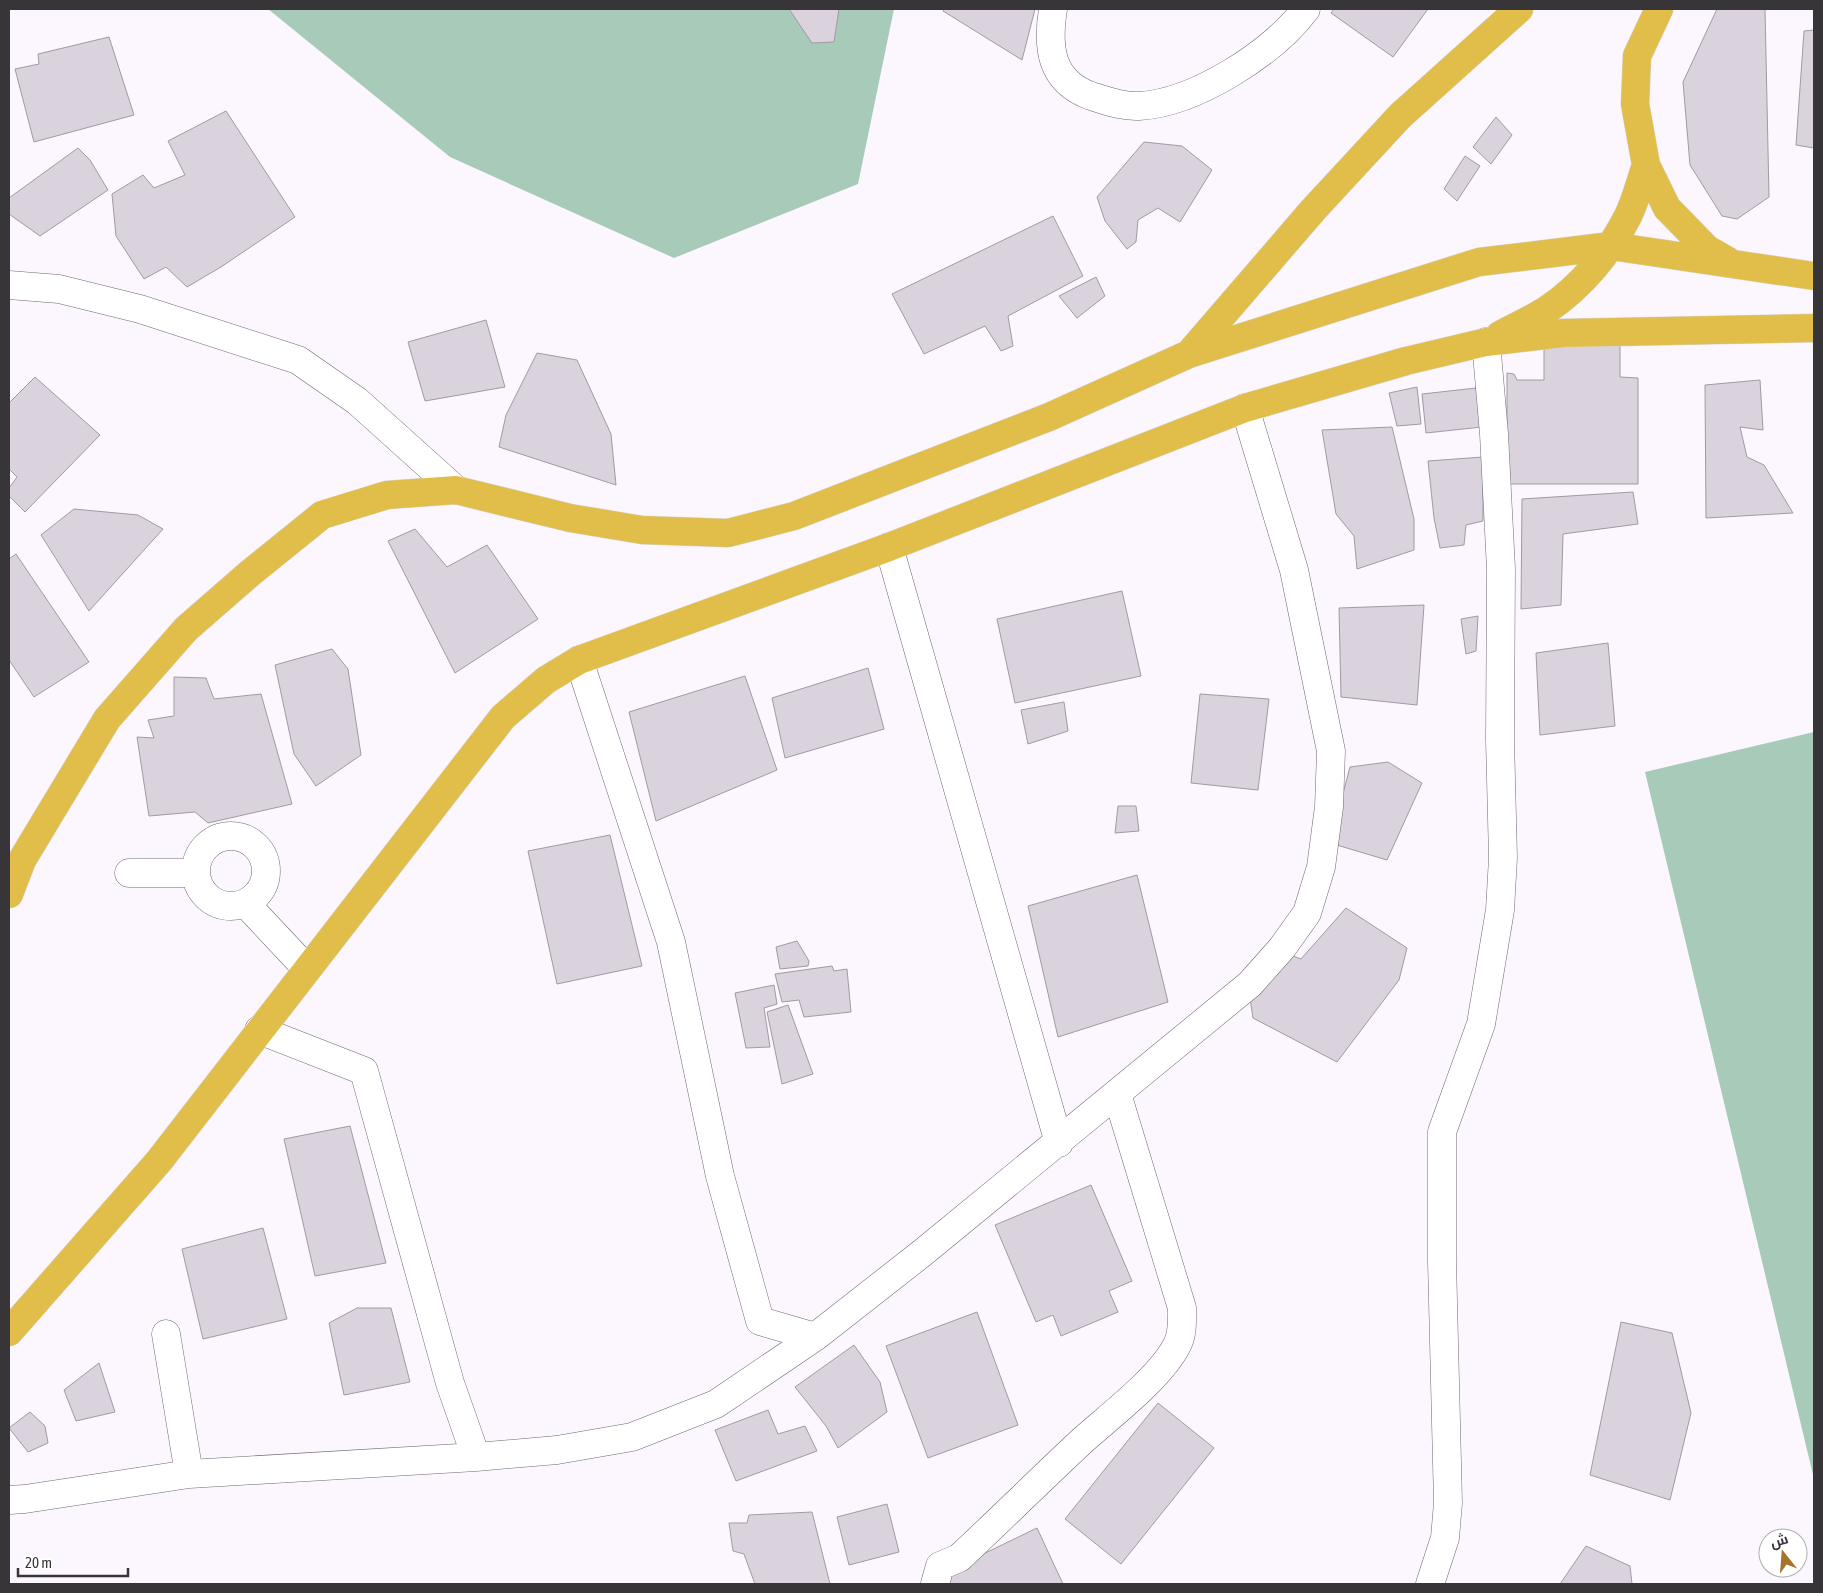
<svg xmlns="http://www.w3.org/2000/svg" width="1823" height="1593" font-family="'Asap Condensed',Cairo,sans-serif">
<rect width="100%" height="100%" fill="#fcf6fe"/>
<path fill="#a8cbb9" d="M268,9H894L858,184L674,258L450,157Z
M1814,732V1479L1645,772Z"/>
<path fill="#dad2dd" stroke="#a19aa3" d="M789,9H839L834,42L812,43Z
M944,9H1035L1022,60L943,11Z
M1334,9H1428L1393,57L1331,13Z
M1717,9H1765L1769,197L1737,219L1722,216L1690,165L1683,82Z
M1814,30V148L1796,145L1804,31Z
M109,37L134,115L34,142L15,69L39,64L38,54Z
M226,111L295,217L221,267L187,287L166,267L144,279L116,236L112,194L143,175L154,188L185,175L168,141Z
M1496,117L1512,135L1491,164L1473,147Z
M1144,142L1182,146L1212,170L1180,222L1158,208L1138,220L1136,242L1127,249L1105,221L1097,197Z
M78,148L90,160L108,190L40,236L9,214V198Z
M1465,156L1480,166L1457,201L1444,189Z
M1053,216L1083,276L1008,316L1013,346L1001,351L985,326L924,354L892,294Z
M1096,277L1105,296L1077,318L1059,296Z
M486,320L505,387L425,401L408,342Z
M1544,343H1620V377L1638,378V484H1507V373L1514,374L1517,380H1544Z
M537,353L577,360L611,434L616,485L499,447L506,415Z
M35,377L100,435L25,512L9,496V488L17,477L9,469V403Z
M1760,380L1763,430L1740,427L1747,457L1764,465L1793,513L1706,518L1705,385Z
M1417,387L1421,424L1397,426L1389,393Z
M1476,388L1482,427L1426,433L1422,394Z
M1392,427L1414,519V550L1357,569L1354,536L1336,514L1322,430Z
M1483,457V521L1466,525L1464,545L1440,548L1434,518L1428,461Z
M1633,492L1638,524L1563,534L1561,605L1521,609L1522,499Z
M74,509L138,515L163,529L89,611L41,535Z
M415,529L447,567L487,545L538,619L455,673L388,541Z
M16,554L89,662L34,697L9,660V559Z
M1122,591L1141,676L1015,703L997,619Z
M1424,605L1417,705L1341,697L1339,608Z
M1478,616L1476,651L1466,654L1461,619Z
M1608,643L1615,726L1540,735L1536,653Z
M332,649L348,669L361,755L316,786L294,754L275,665Z
M868,668L884,729L785,758L772,698Z
M745,676L777,770L656,821L629,712Z
M174,677L206,678L214,699L261,694L292,804L208,823L195,812L149,816L137,737L154,738L148,720L174,716Z
M1200,694L1269,699L1258,790L1191,783Z
M1064,702L1068,731L1028,744L1021,710Z
M1388,762L1422,783L1387,860L1330,843L1350,767Z
M1118,806H1136L1139,831L1115,833Z
M610,835L642,966L557,984L528,851Z
M1137,875L1168,1002L1058,1037L1028,906Z
M1346,908L1407,948L1399,980L1337,1062L1253,1018L1250,998L1288,954L1301,959Z
M797,941L809,961L808,966L780,969L776,947Z
M832,966L834,971L847,969L851,1012L804,1017L799,1000L782,1002L775,974Z
M774,985L777,1004L764,1008L770,1047L746,1048L735,993Z
M788,1005L813,1074L782,1084L767,1012Z
M350,1126L386,1263L315,1276L284,1139Z
M1091,1185L1132,1281L1109,1291L1118,1312L1061,1336L1053,1315L1036,1322L995,1225Z
M263,1228L287,1319L203,1339L182,1249Z
M357,1308H391L410,1382L344,1395L329,1323Z
M977,1312L1018,1425L928,1458L886,1346Z
M1621,1322L1672,1333L1691,1413L1670,1500L1590,1475Z
M854,1345L880,1382L887,1412L838,1448L826,1426L795,1387Z
M99,1363L115,1412L76,1421L64,1390Z
M1158,1403L1214,1448L1121,1564L1065,1519Z
M768,1410L778,1434L805,1426L817,1451L736,1481L715,1430Z
M30,1412L45,1426L48,1443L28,1452L9,1428Z
M887,1504L899,1552L849,1565L837,1517Z
M812,1512L830,1584H755L744,1554L733,1551L729,1523H747L749,1515Z
M1037,1528L1063,1584H948L944,1573Z
M1586,1546L1630,1566L1632,1584H1560Z"/>
<g fill="none" stroke-linecap="round" stroke-linejoin="round">
<defs>
<path id="minor" d="M1053,9C1047,47 1050,81 1091,96C1107,101 1123,107 1139,106C1195,103 1273,53 1306,9
M9,285L59,289L140,309L298,360L357,401L456,490
M889,547L1059,1143
M579,660L671,942L720,1176L760,1321L815,1337
M196 871a35 35 0 1 1 70 0a35 35 0 1 1-70 0Z
M129,873H196
M246,904L307,969
M259,1030L364,1071L450,1383L476,1457
M166,1334L189,1474
M9,1500L25,1499L189,1474L476,1457L557,1450L632,1437L716,1404L815,1337L921,1254L1250,984L1282,948L1307,913L1321,867L1329,807L1331,751L1294,570L1245,408
M935,1584L940,1566L959,1558C1001,1519 1041,1479 1083,1440C1111,1415 1161,1377 1177,1345C1183,1334 1182,1321 1182,1308L1117,1094
M1430,1584L1445,1538L1448,1503L1442,1261V1132L1481,1024L1500,910L1503,858L1500,739L1501,569L1494,434L1486,342"/>
<path id="highway" d="M1659,9L1637,56L1635,104L1646,165L1667,208L1707,249L1728,261
M1500,335C1516,326 1533,319 1548,309C1582,286 1610,252 1628,216C1636,200 1640,182 1646,165
M1189,354L1313,210L1400,116L1519,9
M9,894L22,860L107,719L186,629L249,574L322,515L387,495L456,490L570,518L642,530L728,533L794,516L1049,417L1189,354L1479,262L1611,246L1814,276
M9,1332L159,1161L503,717L546,680L579,660L889,547L1245,408L1406,361L1486,342L1563,333L1814,328"/>
</defs>
<use href="#minor" stroke="#706972" stroke-width="29"/>
<use href="#highway" stroke="#d7d7d7" stroke-width="29"/>
<use href="#minor" stroke="#fff" stroke-width="28"/>
<use href="#highway" stroke="#e1be4a" stroke-width="28"/>
</g>
<rect width="1823" height="1593" fill="none" stroke="#383539" stroke-width="20"/>
<g transform="translate(1783 1553) rotate(343)"><circle r="24" fill="#ffffff" stroke="#afaeb0"/>
<path d="M0-4L9 19L0 12L-9 19Z" fill="#a6752b"/>
<text y="-8" font-size="14" font-weight="bold" text-anchor="middle" fill="#383539">ش</text>
</g>
<path d="M18 1568v8h110v-8" fill="none" stroke="#383539" stroke-width="2.5"/>
<text x="25" y="1568" font-size="15" fill="#383539" stroke="#ffffff" stroke-width="4" paint-order="stroke">20 m</text>
</svg>
